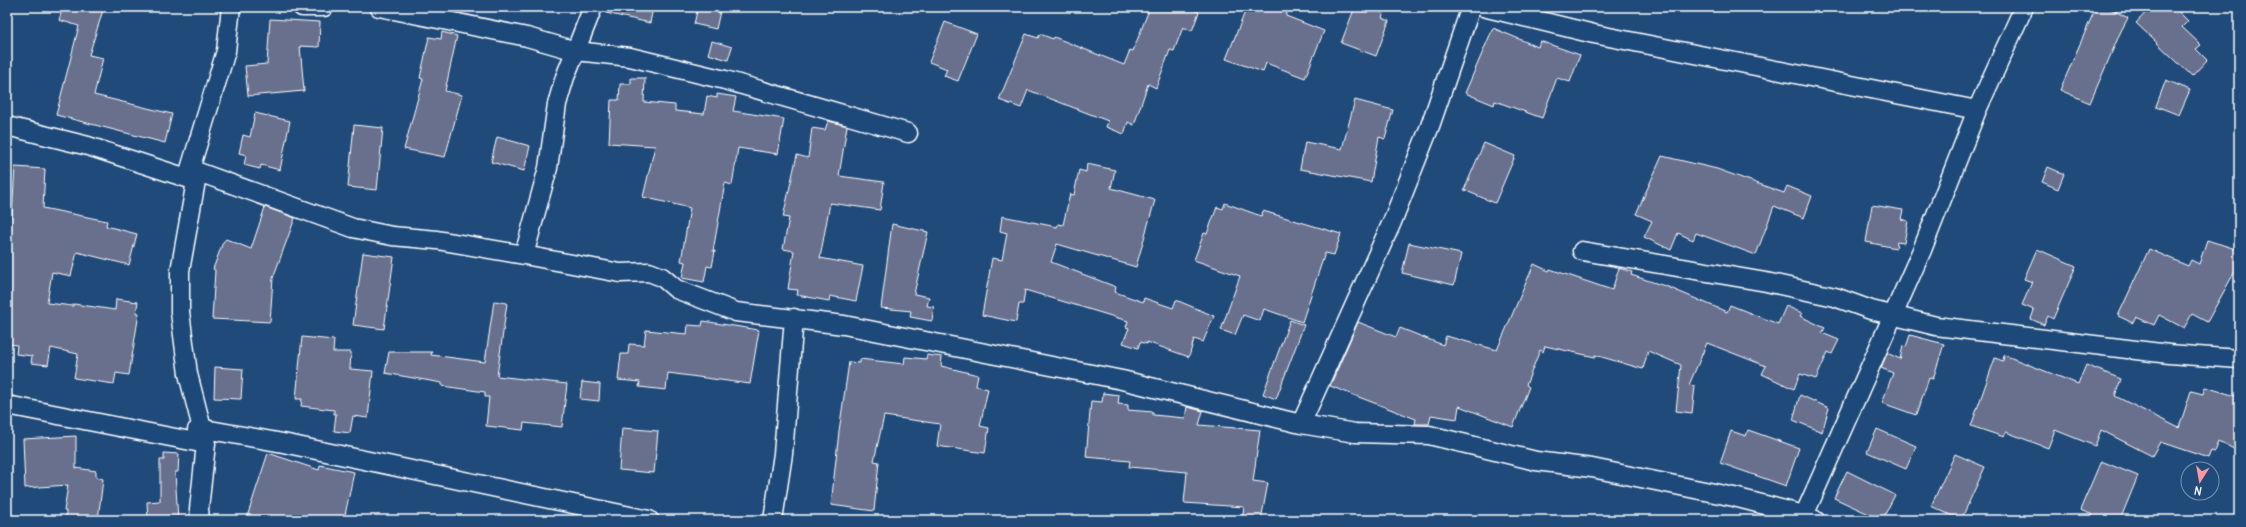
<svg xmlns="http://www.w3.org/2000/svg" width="2246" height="527" font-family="Delius,sans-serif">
<rect width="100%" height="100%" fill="#1f4a7a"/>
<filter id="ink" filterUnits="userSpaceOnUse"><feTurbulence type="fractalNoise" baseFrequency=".025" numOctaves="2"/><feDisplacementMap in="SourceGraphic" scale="8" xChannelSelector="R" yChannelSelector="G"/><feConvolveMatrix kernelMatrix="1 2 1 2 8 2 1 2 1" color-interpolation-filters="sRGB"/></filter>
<g filter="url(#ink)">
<path fill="#69708e" stroke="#fff" d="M63,7H104L89,55L103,58L94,95L172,114L165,143L56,115L79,26L59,20Z
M606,7H653L650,23L606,13Z
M698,7H721L716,29L694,24Z
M1150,7H1187L1199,12L1192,31L1183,27L1174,51L1170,50L1156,88L1148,84L1134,125L1128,122L1124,134L1106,127L1108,121L1028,90L1021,108L999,100L1026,34L1038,38L1040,34L1053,39L1054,37L1124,65L1130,50L1133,51Z
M1247,7H1289L1286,16L1324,31L1305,78L1266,63L1263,72L1226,59Z
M1355,7H1367L1384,13L1382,18L1389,21L1376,56L1341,43Z
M2096,7H2107L2128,18L2121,31L2090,103L2060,90Z
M2151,7H2174L2188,21L2182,27L2201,45L2196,49L2207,60L2192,76L2136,23Z
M270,19L320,22L319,47L300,46L304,91L248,96L245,66L267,64Z
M945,22L977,34L958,81L944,76L947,69L929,62Z
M1493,28L1538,47L1540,41L1580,55L1570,82L1557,78L1542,118L1495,101L1494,105L1465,93Z
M442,32L457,36L445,91L462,95L445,157L404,149L423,79L420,78L429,37L441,39Z
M712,41L732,47L728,60L708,54Z
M631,78H645L644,102L675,105V111L704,114L707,96L717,98V94L736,97L733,111L784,119L778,154L738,148L732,185L725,183L713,251H715L712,267L707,266L704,282L682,278L685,262L681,261L690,208L643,197L655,146L609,143L611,100H619L620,84H631Z
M2166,80L2190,90L2179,115L2156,106Z
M1355,100L1393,110L1385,139L1379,137L1371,182L1300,169L1305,142L1342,149Z
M255,113L290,121L280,170L261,165L260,169L244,165L246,155L239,153L243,135L250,137Z
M828,121L847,126L839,176L884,182L880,210L830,203L820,258L863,266L856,301L830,296L829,301L797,295L798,290L788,289L794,251L783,249L789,218L783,217L797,155L808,158L812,128L825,130Z
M354,125L383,128L377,190L348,187Z
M497,137L530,146L524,171L491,162Z
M1484,143L1515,156L1495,203L1464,190Z
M1662,156L1717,169L1784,193L1787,186L1812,196L1804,218L1774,206L1756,255L1696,233L1693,240L1678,233L1671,250L1644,237L1652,221L1636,214Z
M1087,164L1115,170L1111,188L1155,200L1136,267L1057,244L1051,262L1116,287L1115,292L1143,302L1144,298L1173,308L1176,300L1214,316L1203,342L1194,339L1189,357L1147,342V344L1140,342L1138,348L1123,343L1129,328L1126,327L1128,321L1025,290L1023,304H1019L1016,322L982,315L992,258L1002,260L1007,233L1000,231L1002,216L1057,227L1058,224L1063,225L1070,194L1074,195L1079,170L1086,172Z
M15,167L45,169L43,208L107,221L106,226L137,234L129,265L77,252L71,276L52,272L47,303L73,306L74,304L115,310L116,299L138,302L136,313H139L129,375L116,373L114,384L74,378L78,354L51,348L48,365L31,363L32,356L16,354L17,345L7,344L11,305L7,304V215L12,216Z
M2048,167L2064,174L2058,189L2042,182Z
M1225,203L1261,216L1263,211L1341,234L1334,255L1325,253L1302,322L1264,309L1260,321L1243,315L1235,335L1221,330L1240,276L1194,260L1204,233L1207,234L1217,207L1223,209Z
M1872,205L1903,210L1901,219L1908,221L1904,243L1897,242L1896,248L1866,242Z
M265,207L295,218L273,278L270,322L212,319L215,270L213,269L223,242L226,239L251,249Z
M892,224L928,232L914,294L929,297L927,306L934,307L932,321L910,317L911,311L881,308Z
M2207,240L2239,250V264L2207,322L2192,314L2184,328L2159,315L2154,325L2136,317L2133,323L2118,316L2149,249L2188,266L2191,260L2199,264Z
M1409,243L1461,254L1454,285L1402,273Z
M2037,249L2076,266L2053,319L2048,316L2044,325L2031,319L2034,310L2022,305L2032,282L2024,279Z
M363,253L394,257L384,329L353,325Z
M1534,264L1549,271L1550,269L1612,290L1619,268L1632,272L1631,275L1668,287L1727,312L1730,305L1778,324L1786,306L1802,313L1800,316L1825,328L1822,333L1839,340L1832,354L1828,352L1816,379L1800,374L1794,389L1762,374L1766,366L1707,343L1689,385L1695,386L1692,413L1676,411L1681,365L1648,351L1643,369L1595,355V357L1545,346L1543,352L1540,350L1526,385L1529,387L1513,427L1459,406L1457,419L1431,415L1429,424H1415L1416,419L1330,386L1358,322L1396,337L1400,328L1443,345L1446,336L1497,350Z
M494,301L507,303L497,376L567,384L562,427L524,423L523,430L486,426L489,397H485V392L442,386V383L385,373L389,352H432L431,355L485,362Z
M1290,320L1304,325L1276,399L1263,394Z
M703,321L759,330L750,384L668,373L666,390L639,387L640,382L618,380L621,354H628L629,344L644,345L646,330L687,334L688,325L702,326Z
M1910,335L1944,344L1933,379L1929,378L1916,415L1882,403L1893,373L1881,368L1887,353L1900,359L1903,346L1906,347Z
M302,337L334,340L333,352H351L350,369L373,371L368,418L353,416L350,433L334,431L336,414H334V410L301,406L302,399H296Z
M927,355L942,357L941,366L978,375L976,386L988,389L980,426L989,428L985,453L937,446L940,424L884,416L874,461L879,462L874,511L831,505L839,431L849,362L860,363V359L904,364L905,357L926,359Z
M2004,355L2078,384L2086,365L2121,379L2115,396L2179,428L2191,391L2203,394L2205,387L2239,397V452L2219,441L2215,452L2211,451L2208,458L2160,442L2152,456L2101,430L2095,446L2055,430L2048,448L2006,432L2004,437L1971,426L1995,358L2003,361Z
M215,367L243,369L241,399L214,398Z
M582,382L600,384L599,401L580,399Z
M1103,393L1119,395L1118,404L1128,405V410L1153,412V415L1185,418L1187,407L1203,411L1199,425L1260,430L1253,481L1268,483L1261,520H1242L1244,507L1184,503L1187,472L1129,467L1130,461L1086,457L1091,401L1102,402Z
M1800,395L1829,408L1822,432L1793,420Z
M622,428L658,431L654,473L619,470Z
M1877,429L1916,446L1906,469L1867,452Z
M1748,430L1799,448L1786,486L1720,463L1731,431L1746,436Z
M76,436V468L96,471V477L103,479L98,520H66V511H64L68,485L25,488L23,439Z
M164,453L179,454L178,472H175L178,520H148L147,502L160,501V460H164Z
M268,453L319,470L320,465L354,472L344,520H246Z
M1955,454L1985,467L1961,520L1931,506Z
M2101,461L2138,476L2120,520H2091L2093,515L2080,510Z
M1847,471L1895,495L1882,520L1834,498Z"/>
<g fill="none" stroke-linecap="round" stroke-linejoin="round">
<defs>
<path id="minor" d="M302,7H324
M379,7L527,37L576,51L630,57L725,80L908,133
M1483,7L1594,34L1977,110
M7,126L88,146L196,181
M190,169L353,228L392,236L437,240L524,255L620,273L649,272L662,277L676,289L736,312L844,325L1122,380L1301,424L1355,433L1429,435L1536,461L1592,468L1734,497L1804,515L1815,520
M1582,251L1766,282L1835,297L1871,310L1936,326L2169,354L2239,359
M524,255L548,168L557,104L565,77L593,7
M7,405L206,444
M1301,424L1392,222L1430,126L1471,7
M200,435L197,430H210L283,443L649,520
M200,520L199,509L206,444L188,374L180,312V271L196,181L190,169L226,51L231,7
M773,520L783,454L794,318
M1802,520L1922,250L1977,110L2024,7"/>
</defs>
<use href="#minor" stroke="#fff" stroke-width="21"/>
<use href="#minor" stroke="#1f4a7a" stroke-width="18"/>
</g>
</g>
<rect width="2246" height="527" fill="none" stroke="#1f4a7a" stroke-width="24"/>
<rect x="12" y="12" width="2222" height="503" fill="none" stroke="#fff" stroke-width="1.5" filter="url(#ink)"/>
<g transform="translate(2200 481) rotate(191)"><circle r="19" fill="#1f4a7a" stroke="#7992af"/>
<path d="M0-3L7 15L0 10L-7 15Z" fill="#ff9aa2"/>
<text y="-6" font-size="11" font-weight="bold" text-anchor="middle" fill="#ffffff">N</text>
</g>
</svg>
